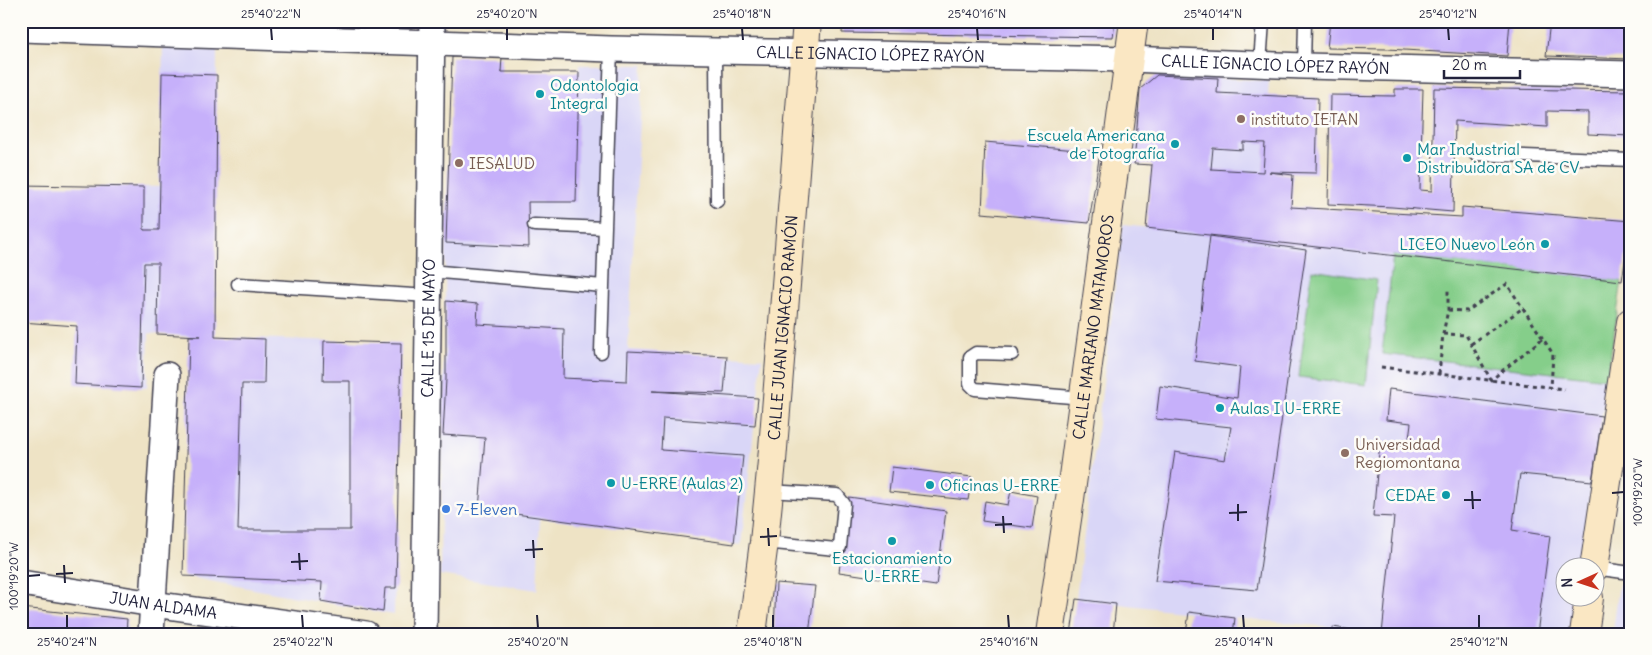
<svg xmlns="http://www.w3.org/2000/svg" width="1652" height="655" font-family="Delius,sans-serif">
<rect width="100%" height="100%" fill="#fdfcf7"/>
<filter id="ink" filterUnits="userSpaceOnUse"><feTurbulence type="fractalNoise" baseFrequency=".02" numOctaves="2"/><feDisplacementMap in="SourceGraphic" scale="10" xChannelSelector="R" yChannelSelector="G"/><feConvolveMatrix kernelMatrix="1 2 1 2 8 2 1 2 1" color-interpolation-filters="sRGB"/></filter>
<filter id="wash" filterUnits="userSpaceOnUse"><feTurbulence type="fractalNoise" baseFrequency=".0096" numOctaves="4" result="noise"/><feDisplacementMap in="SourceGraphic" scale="20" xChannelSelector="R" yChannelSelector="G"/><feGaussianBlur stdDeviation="1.12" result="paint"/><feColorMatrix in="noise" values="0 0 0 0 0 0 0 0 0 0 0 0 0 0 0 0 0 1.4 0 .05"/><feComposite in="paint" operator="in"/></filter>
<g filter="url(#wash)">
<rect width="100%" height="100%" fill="#eee3c5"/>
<path fill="#d9d6f7" d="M163,48L217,50L215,337L401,343L394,615L183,576L189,337L149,333L147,388L75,384L77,326L21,322V185L159,187Z
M579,65H643L628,350L762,358L741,545L540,518L537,590L440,575L446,243L529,247L528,202H576Z
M1218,78L1269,81L1263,172L1211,169Z
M1123,225L1622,281L1579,567L1564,568V598H1574L1568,634H1354L1333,627L1235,618L1189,612L1076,599Z
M1619,584L1631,586V634L1613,632Z"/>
<path fill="#85ce8a" stroke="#547862" d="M1393,255L1622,281L1607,379L1382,354Z
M1312,270L1377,280L1366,385L1299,377Z"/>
<g id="blocks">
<path fill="#c6b0fa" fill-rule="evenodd" d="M843,21H1115L1113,37L842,33Z
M1330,21H1510L1507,56L1387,49L1327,48Z
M1550,21H1631V59L1546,56Z
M452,57H502L501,72H579L576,202H528L529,247L446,243Z
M162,73L217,75L215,337L265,339L264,384H242L238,530H350V381H323L324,341L401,343L396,588H385L383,612L321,601L322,582L183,576L189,336H201L157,334L158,263H144L141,388L75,384L77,326L21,322V185L144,187V230H159Z
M1157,75L1218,78L1217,93L1318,98L1316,173L1269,172L1293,175L1291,207L1462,217V207L1631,221L1622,281L1146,228L1152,165L1134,164L1140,89ZM1243,142L1265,143L1263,172L1211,169L1213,148L1243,150Z
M1434,88L1631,91V136L1588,134V112L1547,111V127L1455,121L1453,212L1392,207L1328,204L1330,95L1395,96V89H1423L1420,190L1432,191Z
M985,142L1100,152L1089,223L982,213Z
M1210,236L1306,250L1257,590L1155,581L1175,452L1225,460L1231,427L1156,419L1160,386L1237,398L1240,367L1195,361Z
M446,301L478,304L477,324L564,329L563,378L627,381L628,351L727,356L724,393L652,391L758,398L755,425L663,418L661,450L743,456L734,544L479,509L485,438L443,435L446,379Z
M1389,389L1602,416L1592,481L1520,474L1512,530L1550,536L1537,634H1382L1394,517L1373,516L1380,442L1408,446L1411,423L1386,420Z
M892,467L972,477L968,500L889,492Z
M1011,491L1037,496L1032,528L982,521L985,501L1008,505Z
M849,497L946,511L936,586L839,572Z
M776,583L815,586L809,634H774Z
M1076,599L1116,604L1113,634H1071Z
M21,608L127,619L126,634H21Z
M1189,612L1235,618L1233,634H1186Z
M1333,627L1371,633V634H1333Z"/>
</g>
</g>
<g filter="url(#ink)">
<use href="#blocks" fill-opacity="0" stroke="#413f50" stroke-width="1"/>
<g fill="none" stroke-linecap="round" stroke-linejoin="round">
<defs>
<path id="lane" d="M716,51L717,201
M1260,64L1263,21
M1304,66L1305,21
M1475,154L1631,160
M534,225L605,228
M429,271L603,286L611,49
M238,284L429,296
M601,352L603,286
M1012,354L976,353L970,357V384L975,389L1084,398
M764,542L836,549L840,547L844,504L837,495L768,491
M1594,568L1631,573"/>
<g id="street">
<path id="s1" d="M21,29L611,49L1129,59L1304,66L1631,74"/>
<path id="s2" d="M21,583L153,604L366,634"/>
<path d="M151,634L167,375"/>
<path id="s3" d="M424,634L432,21"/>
</g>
<g id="secondary">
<path d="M1594,568L1631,322"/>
<path id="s4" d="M752,634L764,542L772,461L807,21"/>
<path id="s5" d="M1050,634L1070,499L1134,21"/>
<path d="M1584,634L1589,598"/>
</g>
</defs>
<use href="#lane" stroke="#413f50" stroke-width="15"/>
<use href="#street" stroke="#413f50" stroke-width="28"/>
<use href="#secondary" stroke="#413f50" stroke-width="30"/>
<path stroke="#413f50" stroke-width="3" stroke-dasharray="4 4" stroke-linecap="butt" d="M1448,310L1467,311L1507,284L1553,354L1551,388
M1443,334L1466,335L1491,380L1543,338
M1471,344L1523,308
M1381,367L1564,389
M1439,374L1443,334L1448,310V289"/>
<use href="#lane" stroke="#fff" stroke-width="12"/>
<use href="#street" stroke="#fff" stroke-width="25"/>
<use href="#secondary" stroke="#fae7c3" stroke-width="28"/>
</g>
</g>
<path fill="none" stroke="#22223b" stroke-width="2" d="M271,28L272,40M507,28V40M742,28L743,40M977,28L978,40M1213,28V40M1448,28L1449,40M1472,491L1473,509M1612,493L1624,492M1464,500H1481M1238,504V521M1229,513L1247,512M1003,516L1004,533M995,525L1012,524M768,528L769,546M760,537L777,536M533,540L534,558M525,550L543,549M299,553L300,570M291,562L308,561M64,565L65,583M56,574L73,573M28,576L40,575M67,615V628M302,615L303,628M537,615L538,628M773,615V628M1008,615L1009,628M1243,615L1244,628M1479,615V628"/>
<g fill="#0f9aa8" stroke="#fdfcf7" stroke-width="2">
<circle cx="540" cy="94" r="5"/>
<circle cx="1175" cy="144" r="5"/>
<circle cx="1407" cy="158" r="5"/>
<circle cx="1545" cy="244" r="5"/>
<circle cx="1220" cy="408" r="5"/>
<circle cx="611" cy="483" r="5"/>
<circle cx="930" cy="485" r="5"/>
<circle cx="1446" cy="495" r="5"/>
<circle cx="892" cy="541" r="5"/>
</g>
<g fill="#8d6e63" stroke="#fdfcf7" stroke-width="2">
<circle cx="1241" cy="119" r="5"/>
<circle cx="459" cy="163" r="5"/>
<circle cx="1345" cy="453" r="5"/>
</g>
<circle fill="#3f7fe0" stroke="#fdfcf7" stroke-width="2" cx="446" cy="509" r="5"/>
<g text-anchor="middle" stroke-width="5" stroke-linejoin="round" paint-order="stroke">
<g font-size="16" fill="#22223b" stroke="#fdfcf7">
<text dy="6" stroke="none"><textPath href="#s1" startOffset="850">CALLE IGNACIO LÓPEZ RAYÓN</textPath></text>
<text dy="6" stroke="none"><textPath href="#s1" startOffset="1255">CALLE IGNACIO LÓPEZ RAYÓN</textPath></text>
<text dy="6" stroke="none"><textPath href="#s3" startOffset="306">CALLE 15 DE MAYO</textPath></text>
<text dy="6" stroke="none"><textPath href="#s4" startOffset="308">CALLE JUAN IGNACIO RAMÓN</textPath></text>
<text dy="6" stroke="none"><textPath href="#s5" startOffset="310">CALLE MARIANO MATAMOROS</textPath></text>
<text dy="6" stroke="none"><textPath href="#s2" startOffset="144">JUAN ALDAMA</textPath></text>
</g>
<g font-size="16" fill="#0d838f" stroke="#fdfcf7" text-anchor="start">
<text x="550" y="91">Odontologia<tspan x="550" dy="18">Integral</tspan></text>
<text x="1165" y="141" text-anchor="end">Escuela Americana<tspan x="1165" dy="18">de Fotografía</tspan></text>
<text x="1417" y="155">Mar Industrial<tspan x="1417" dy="18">Distribuidora SA de CV</tspan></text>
<text x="1535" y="250" text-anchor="end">LICEO Nuevo León</text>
<text x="1230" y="414">Aulas I U-ERRE</text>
<text x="621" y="489">U-ERRE (Aulas 2)</text>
<text x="940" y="491">Oficinas U-ERRE</text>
<text x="1436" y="501" text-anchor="end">CEDAE</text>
<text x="892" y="564" text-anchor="middle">Estacionamiento<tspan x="892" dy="18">U-ERRE</tspan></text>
</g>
<g font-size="16" fill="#785e54" stroke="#fdfcf7" text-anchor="start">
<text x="1251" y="125">instituto IETAN</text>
<text x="469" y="169">IESALUD</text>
<text x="1355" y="450">Universidad<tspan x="1355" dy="18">Regiomontana</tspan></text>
</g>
<g font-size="16" fill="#366cbe" stroke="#fdfcf7" text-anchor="start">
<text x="456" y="515">7-Eleven</text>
</g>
</g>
<rect width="1652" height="655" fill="none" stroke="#fdfcf7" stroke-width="55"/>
<g transform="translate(1580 582) rotate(267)"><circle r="24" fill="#fdfcf7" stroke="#a5a5ac"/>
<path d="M0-4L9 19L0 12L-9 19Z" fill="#c8321e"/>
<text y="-8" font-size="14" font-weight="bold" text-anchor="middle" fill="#22223b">N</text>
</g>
<path d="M1444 70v8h76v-8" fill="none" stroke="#22223b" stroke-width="2.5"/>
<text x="1452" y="70" font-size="15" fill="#22223b" stroke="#fdfcf7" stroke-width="4" paint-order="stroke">20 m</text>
<rect x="28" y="28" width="1596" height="600" fill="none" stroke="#22223b" stroke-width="2"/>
<g font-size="12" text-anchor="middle" fill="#22223b">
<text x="271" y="18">25°40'22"N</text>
<text x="507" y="18">25°40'20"N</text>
<text x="742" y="18">25°40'18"N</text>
<text x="977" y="18">25°40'16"N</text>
<text x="1213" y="18">25°40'14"N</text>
<text x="1448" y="18">25°40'12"N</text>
<text transform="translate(1638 492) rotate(-90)" y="4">100°19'20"W</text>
<text transform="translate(14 576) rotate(-90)" y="4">100°19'20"W</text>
<text x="67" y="646">25°40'24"N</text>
<text x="303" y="646">25°40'22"N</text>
<text x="538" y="646">25°40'20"N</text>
<text x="773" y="646">25°40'18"N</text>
<text x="1009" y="646">25°40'16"N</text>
<text x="1244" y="646">25°40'14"N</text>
<text x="1479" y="646">25°40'12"N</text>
</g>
</svg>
